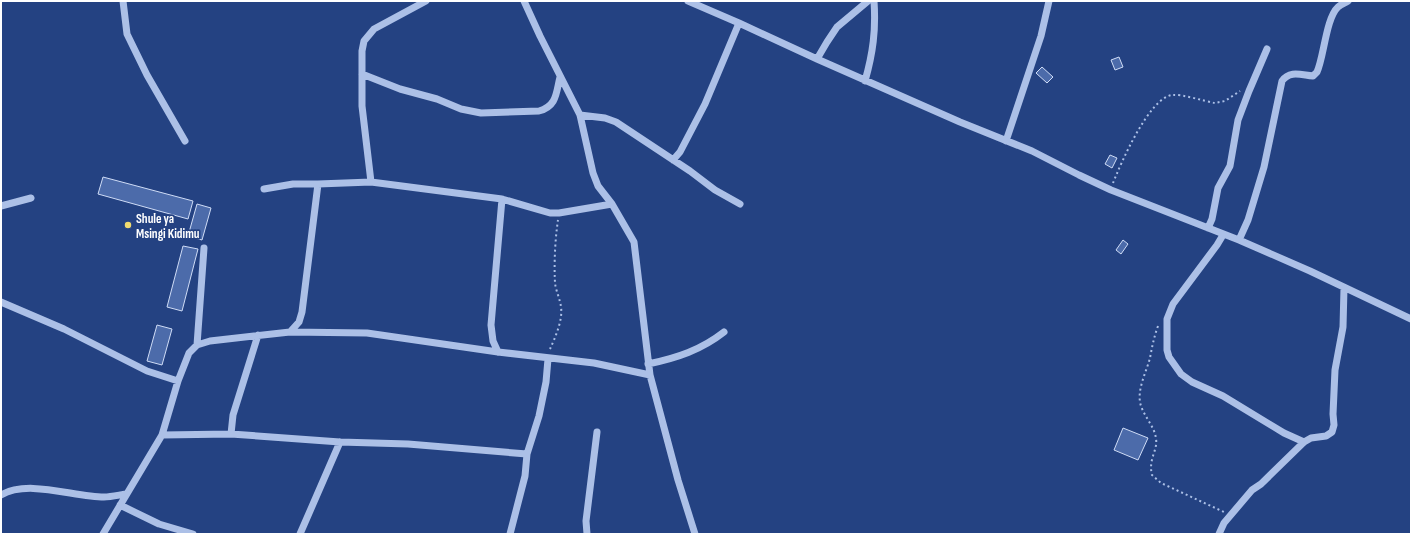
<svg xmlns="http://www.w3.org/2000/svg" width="1412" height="535" font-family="'Sofia Sans Condensed',sans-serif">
<rect width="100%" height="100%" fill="#244282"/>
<path fill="#4c6baa" stroke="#cfdcf6" d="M1119,57L1123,67L1115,70L1111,60Z
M1042,67L1053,77L1047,83L1036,73Z
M1110,155L1117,158L1112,168L1105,164Z
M103,177L193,201L188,219L98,194Z
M197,204L211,208L202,240L188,236Z
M1123,240L1128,244L1121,254L1116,250Z
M183,246L198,249L182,311L167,307Z
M157,325L172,329L162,365L147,361Z
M1123,428L1148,438L1138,460L1114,450Z"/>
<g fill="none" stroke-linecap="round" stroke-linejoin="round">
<path stroke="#acc0e7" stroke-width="2" stroke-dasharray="2 3" stroke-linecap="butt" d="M1113,183C1121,163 1149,98 1172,95C1183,94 1203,101 1215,103L1225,101L1240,91
M1158,326C1154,337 1152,347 1150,358C1146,373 1136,391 1141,406C1145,418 1155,427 1156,439C1158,450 1148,459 1152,475L1161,483L1224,512
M550,349C555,338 563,320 561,307C560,299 556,291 555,283C554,263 555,240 558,220"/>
<path stroke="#acc0e7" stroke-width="7" d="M123,1L127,34L147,75L185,141
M524,1L540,36L580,115L593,173L598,186L612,204L634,242L650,375L678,480L695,534
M688,1L739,23L817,59L960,122L1032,151L1079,175L1111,190L1239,240L1310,271L1411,319
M817,59L827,42L837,27L868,1
M362,74L400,89L437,99L461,109L481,113L539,111C557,106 556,93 560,77
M865,81C873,53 876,30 874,1
M580,115L605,118L616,122L690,171L715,190L740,204
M1006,141L1041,36L1049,1
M673,160L680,152L705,104L739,23
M371,182L362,106V51L364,41L374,29L426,1
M264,189L293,184H318L371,182L502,199L550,213H559L612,204
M1,206L31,198
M1208,228L1212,219L1218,188L1230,166L1238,120L1249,91L1267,49
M1223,235L1217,245L1173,304L1167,319V350L1169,357L1181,374L1192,382L1223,396L1284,433L1304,442
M1239,240L1248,220L1264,167L1282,81C1290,70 1301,75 1313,76L1317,72C1324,57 1326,18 1338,7C1341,4 1345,3 1348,1
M1,302L64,329L147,371L178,381
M290,332L299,322L302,312L318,184
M197,345L204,248
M498,352L493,341L491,325L502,199
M648,364C677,358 701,350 724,332
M231,434L233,415L258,335
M162,435L231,434L340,442L408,444L527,454
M1,495C28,479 74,497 104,497C111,497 119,495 126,494
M120,505L159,524L193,534
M103,534L162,435L178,381L189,353L197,345L210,341L290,332L367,333L498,352L594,363L650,375
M300,534L340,442
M510,534L525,476L527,454L539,416L546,382L548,359
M587,534L586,521L597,432
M1219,534L1224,523L1252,490L1261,484L1304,442L1311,438L1326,436L1332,432L1334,425L1333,414L1335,370L1343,327L1344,288"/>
</g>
<circle fill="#f1db70" stroke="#244282" stroke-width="1.5" cx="128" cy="225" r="4"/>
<g text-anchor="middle" stroke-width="3.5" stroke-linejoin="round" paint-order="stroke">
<g font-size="13" font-weight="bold" fill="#fff" stroke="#244282" text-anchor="start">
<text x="136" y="223">Shule ya<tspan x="136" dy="15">Msingi Kidimu</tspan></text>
</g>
</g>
<rect width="1412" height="535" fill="none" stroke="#ffffff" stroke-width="4"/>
</svg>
